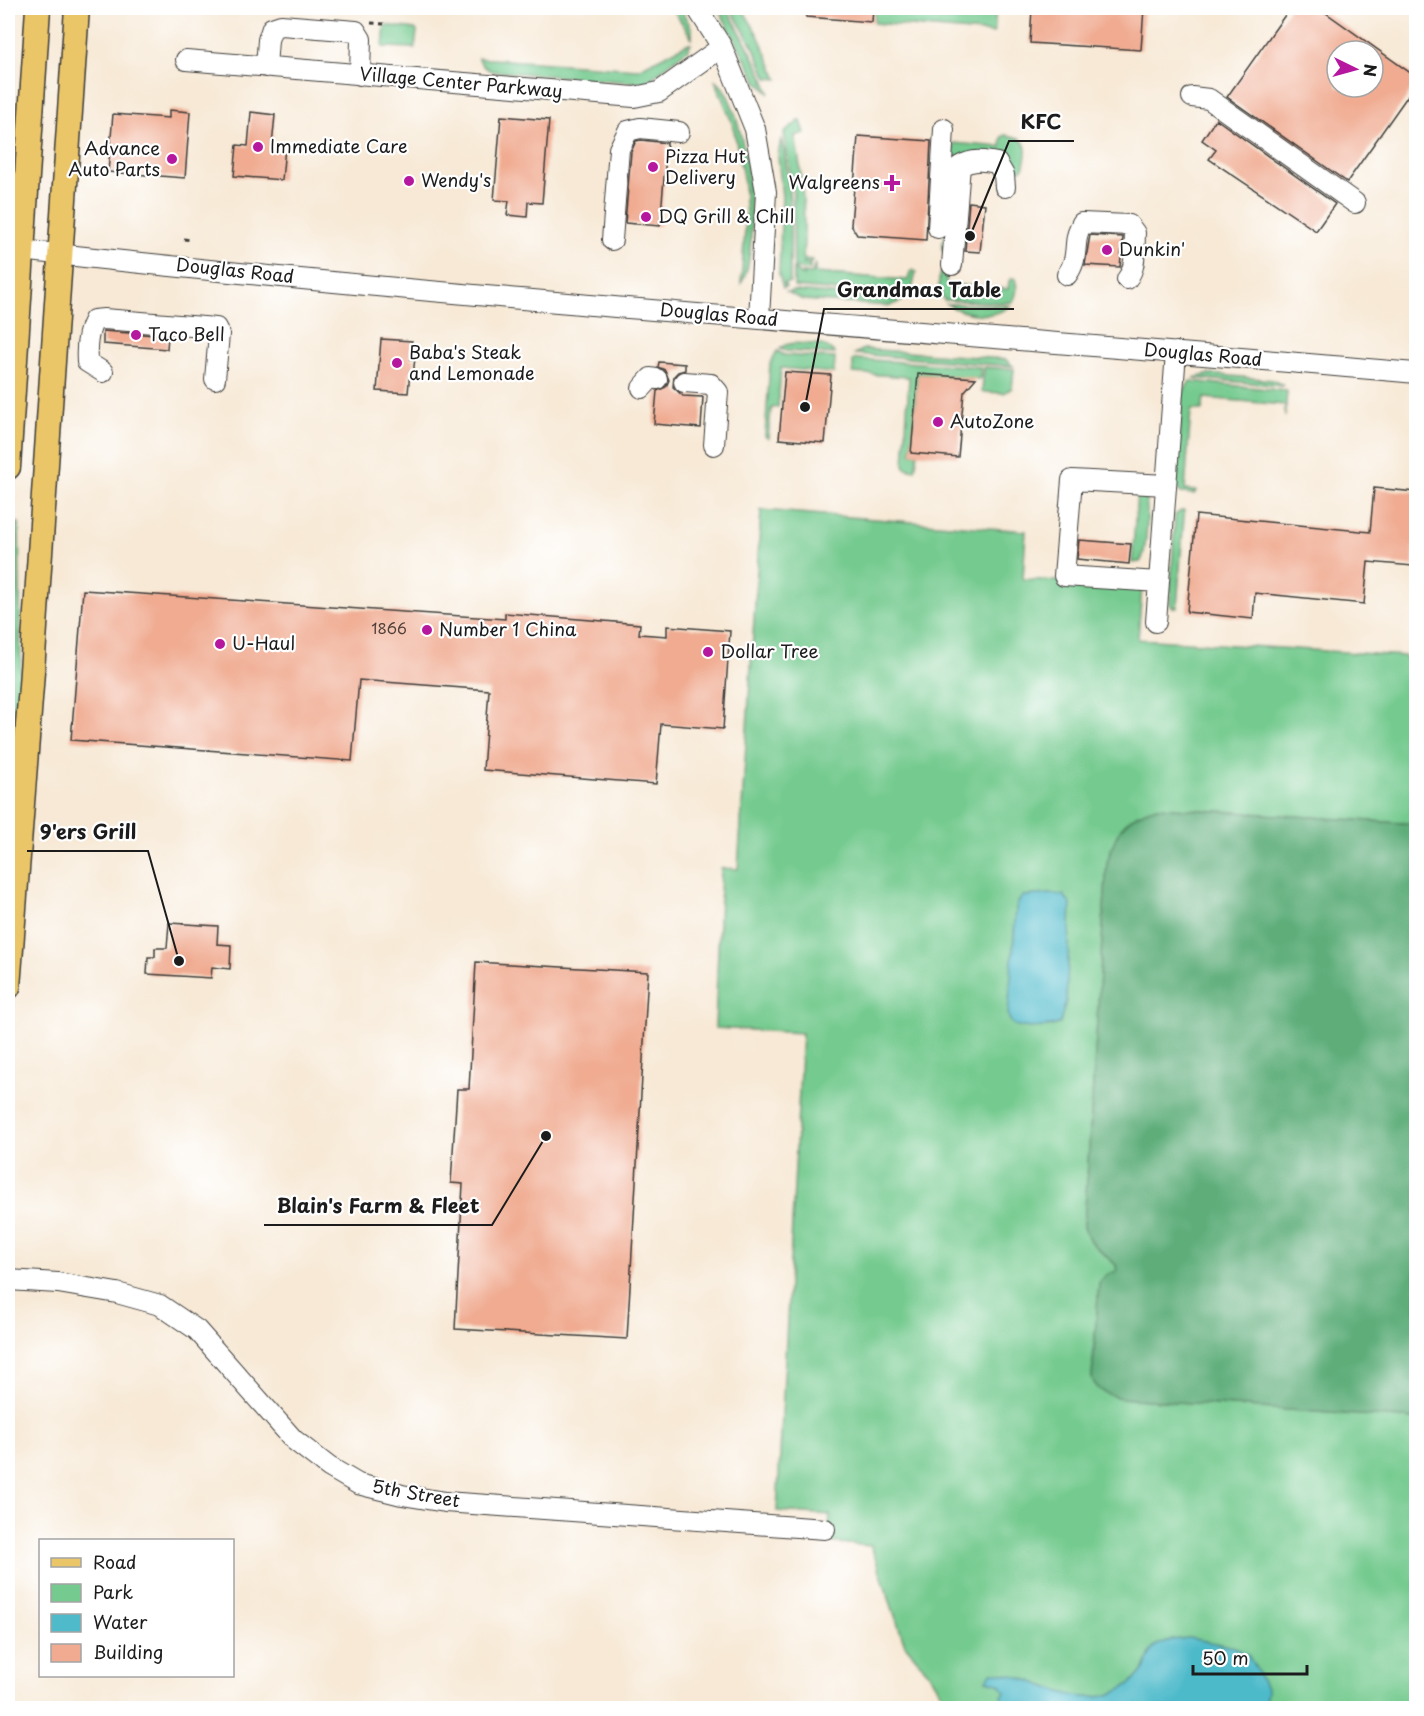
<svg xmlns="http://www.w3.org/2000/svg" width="1424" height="1716" font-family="'Playpen Sans',sans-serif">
<rect width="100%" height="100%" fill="#fff"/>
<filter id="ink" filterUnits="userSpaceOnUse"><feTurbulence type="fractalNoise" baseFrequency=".0167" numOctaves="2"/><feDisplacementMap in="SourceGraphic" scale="12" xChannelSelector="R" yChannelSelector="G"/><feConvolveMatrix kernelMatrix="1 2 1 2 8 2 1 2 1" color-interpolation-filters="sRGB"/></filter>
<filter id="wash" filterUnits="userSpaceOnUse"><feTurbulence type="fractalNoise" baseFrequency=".008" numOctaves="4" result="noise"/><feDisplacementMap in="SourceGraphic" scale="24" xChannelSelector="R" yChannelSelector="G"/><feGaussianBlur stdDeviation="1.35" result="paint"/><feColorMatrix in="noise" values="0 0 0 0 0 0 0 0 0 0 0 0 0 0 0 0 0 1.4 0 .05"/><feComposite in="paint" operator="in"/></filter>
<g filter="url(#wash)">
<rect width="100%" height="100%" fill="#f7e9d6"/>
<path fill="#74ca8f" stroke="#487356" stroke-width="1.5" d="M672,8H680L692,29V38Z
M718,8H726C743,36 758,63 770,94L757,81Z
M730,8H742L758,35L778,79L767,78L754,48Z
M875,8H996L994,33L874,23Z
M385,25L415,29L417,31L415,48L383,47Z
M689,43H691L688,49L648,81L641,83L491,71L483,66L478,58L638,69Z
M715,80C747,100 763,254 741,283L746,217L744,183L733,125Z
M799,121H801L805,133L795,136C803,177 806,217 803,259L812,260L811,263L803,262V264L810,265V269L801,270L797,267L796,270L800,275L803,273L804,276L805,273L812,274L815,263V273L908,280L910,272L913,270L916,272L912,290L908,297L794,287L793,193L784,133Z
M1005,135C1027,137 1030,147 1023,168L1018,171L1012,172L967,153L943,252L942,248L950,200L954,143L1001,147L1002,137Z
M781,138C793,186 790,234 790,282L784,283L786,287L783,288L779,275L782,197L778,156Z
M942,272L945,273L947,284L1008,289L1009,281L1013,278L1015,279C1018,288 1017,293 1013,302L1004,303L944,300L939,293V275Z
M794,291L904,300L890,306L803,300L787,292Z
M947,304L1010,306C993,320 964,315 947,304Z
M795,343C809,345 827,341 835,354L786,351L780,349L785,345Z
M864,349L1005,359L1013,366L855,354Z
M777,351L784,355L835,358L834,373L781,368L778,407L772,408L771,410L768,438L765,436L770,364Z
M856,359L981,367L980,379L918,374L911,453H918L915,470L906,468L904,465L909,377L853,373V361Z
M984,367L1014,369L1012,388L1004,393L982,392Z
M1210,374L1273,380L1284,386L1194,378Z
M1190,381L1287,391L1285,417V405L1204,398L1202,410H1191L1185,490L1197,491L1194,494L1181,493L1176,487L1182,401L1183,392Z
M1137,492L1145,496C1149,508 1147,553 1140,562L1132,563Z
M761,510L1026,531L1023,579L1142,586L1138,639L1405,656L1416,673V824L1157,807C1126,816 1115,832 1107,863L1084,1227L1090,1241L1116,1265L1117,1272L1106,1275L1099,1283L1092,1378L1121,1398L1416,1419V1708H951L929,1673L905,1645L871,1546L828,1542L830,1515L777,1511L802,1033L715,1028L721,868L738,869Z
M1181,511H1184V516L1177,607H1172L1170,604L1175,515Z
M15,523H19L21,680L8,853V629Z"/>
<path fill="#5fae7a" stroke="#3e654b" stroke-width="1.5" d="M1157,807L1416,824V1419L1121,1398C1107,1394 1097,1392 1092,1378L1099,1283L1106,1275L1117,1271L1116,1265L1090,1241L1084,1227L1107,863C1116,830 1123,817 1157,807Z"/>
<path fill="#4ebaca" stroke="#356b73" stroke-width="1.5" d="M1050,894L1064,895L1071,905L1066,1001L1060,1023C1052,1028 1021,1030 1013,1024C1011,1023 1008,1017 1008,1015L1016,908L1019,901L1023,896Z
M1189,1638L1235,1647L1248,1655L1258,1672L1267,1691L1264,1708H1022L1018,1703L1003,1702L1002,1696L1005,1692L1000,1684L987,1680L991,1672C1034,1673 1072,1711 1116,1692C1127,1687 1137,1679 1144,1669C1148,1661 1149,1650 1157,1645C1165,1640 1180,1639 1189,1638Z"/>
<g id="blocks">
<path fill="#f0ab91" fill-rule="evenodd" d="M806,8H873L872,22L806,17Z
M1032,8H1144L1141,50L1030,43Z
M1290,8H1319L1416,77V84L1347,182L1227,97ZM1337,51H1373V87H1337Z
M169,110L190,112L185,178L108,172L113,114L169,118Z
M251,112L275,115L272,146L285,147L282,180L234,176L237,145L248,146Z
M501,116L549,120L542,203L528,202L527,217L507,215L509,201L494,200Z
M1216,119L1335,204L1316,231L1209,159L1216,150L1202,140Z
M858,136L931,141L926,240L857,235L851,225Z
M641,140L667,143L660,226L625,223L631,152L636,141Z
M969,202L985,204L980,252L965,251Z
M1090,235L1123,237L1120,267L1085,265Z
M103,331L168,336L167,349L103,344Z
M381,339L412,341L411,359H415L414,366V373L410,372L408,393L377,391Z
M659,362L685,364V370L678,372L674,376L673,387L683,396L703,397L701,428L654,424L657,391L666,387L669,380L665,370L658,367Z
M785,372L831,375L825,443L779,439Z
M918,374L976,378L964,392L958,457L911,453Z
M1374,488L1416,492V526L1413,566L1368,562L1364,604L1255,593L1253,619L1187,612L1196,515L1370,532Z
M1079,540L1131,544L1129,564L1077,559Z
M83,590L505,619V613L640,624L639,634L667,636V626L730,631L723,729L661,724L656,784L483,770L489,690L359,680L352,761L71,740Z
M169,923L218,926L217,944L231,945L230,969L212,967L211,978L147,974L148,957H155V948H167Z
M476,962L648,972L627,1339L455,1329L463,1184L451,1183L457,1089H469Z"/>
</g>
</g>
<g filter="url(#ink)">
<use href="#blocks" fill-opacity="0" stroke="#3d3b38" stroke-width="1.5"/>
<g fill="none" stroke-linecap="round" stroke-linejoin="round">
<defs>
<path id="minor" d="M697,8L722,47L755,129L766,192L759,318
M186,60L634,97L659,92L722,47
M266,67L268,40L272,28L281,25L356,31L361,39L360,75
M1192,97L1209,99L1355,203
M938,228L944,129
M8,240L21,250C485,302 951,332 1416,373
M612,240L619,149L628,131L640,128L679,132
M952,265L960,166C973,159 983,160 997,163L1004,175L1005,187
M1067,275C1081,255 1071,242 1082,223L1129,225L1135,233C1134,248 1137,267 1127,279
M103,372L87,362C86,347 87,333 94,320L104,319L216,328L219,334L215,379
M684,382L711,384L718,392L714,445
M642,388L651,378L657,379
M1159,582L1064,576L1072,480L1166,485
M1156,622L1176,352
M8,1280L58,1283L117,1293L160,1305L197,1330L294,1440L329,1467L358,1484L402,1495L445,1502L825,1529"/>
<path id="major" d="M8,467L38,8
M8,987L31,686L77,8"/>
</defs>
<use href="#minor" stroke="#3d3b38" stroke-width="22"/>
<use href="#major" stroke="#3d3b38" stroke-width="27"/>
<path stroke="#3d3b38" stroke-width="3" stroke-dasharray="4.5 4.5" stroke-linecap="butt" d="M371,23L384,24
M184,239L191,240"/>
<use href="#minor" stroke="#fff" stroke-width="20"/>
<use href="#major" stroke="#ebc669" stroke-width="24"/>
</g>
</g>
<g fill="#b5179e" stroke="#fff" stroke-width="2">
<circle cx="258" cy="147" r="6"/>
<circle cx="172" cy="159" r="6"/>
<circle cx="653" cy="167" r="6"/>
<circle cx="409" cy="181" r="6"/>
<path d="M889 174h6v6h6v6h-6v6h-6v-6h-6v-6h6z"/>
<circle cx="646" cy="217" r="6"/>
<circle cx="1107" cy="250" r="6"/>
<circle cx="136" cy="335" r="6"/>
<circle cx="397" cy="363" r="6"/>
<circle cx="938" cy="422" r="6"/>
<circle cx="427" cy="630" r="6"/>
<circle cx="220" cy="644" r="6"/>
<circle cx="708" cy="652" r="6"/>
</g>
<g text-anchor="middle" stroke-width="4.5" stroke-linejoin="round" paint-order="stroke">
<g font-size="15" fill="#514039">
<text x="389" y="634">1866</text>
</g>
<g font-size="18" fill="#1c1c1c" stroke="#fff">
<text transform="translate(461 83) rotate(5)" y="6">Village Center Parkway</text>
<text transform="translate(235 271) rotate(6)" y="6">Douglas Road</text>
<text transform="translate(719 315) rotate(5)" y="6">Douglas Road</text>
<text transform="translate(1203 355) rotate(5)" y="6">Douglas Road</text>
<text transform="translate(416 1494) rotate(10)" y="6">5th Street</text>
</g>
<g font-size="18" fill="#1c1c1c" stroke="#fff" text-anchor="start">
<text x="270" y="153">Immediate Care</text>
<text x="160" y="155" text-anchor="end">Advance<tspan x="160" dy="21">Auto Parts</tspan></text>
<text x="665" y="163">Pizza Hut<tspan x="665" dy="21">Delivery</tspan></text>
<text x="421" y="187">Wendy's</text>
<text x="880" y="189" text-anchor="end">Walgreens</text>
<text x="658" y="223">DQ Grill &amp; Chill</text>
<text x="1119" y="256">Dunkin'</text>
<text x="148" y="341">Taco Bell</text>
<text x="409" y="359">Baba's Steak<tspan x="409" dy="21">and Lemonade</tspan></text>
<text x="950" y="428">AutoZone</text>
<text x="439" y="636">Number 1 China</text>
<text x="232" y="650">U-Haul</text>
<text x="720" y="658">Dollar Tree</text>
</g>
</g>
<path fill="none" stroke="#1c1c1c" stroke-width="2" d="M970 236L1009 141H1074M805 407L824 309H1014M179 961L148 851H27M546 1136L492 1225H264"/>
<g fill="#1c1c1c" stroke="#fff" stroke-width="2">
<circle cx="970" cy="236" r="6"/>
<circle cx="805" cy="407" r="6"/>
<circle cx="179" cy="961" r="6"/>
<circle cx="546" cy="1136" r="6"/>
</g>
<g font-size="20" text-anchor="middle" font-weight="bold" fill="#1c1c1c" stroke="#fff" stroke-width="4.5" stroke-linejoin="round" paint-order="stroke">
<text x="1041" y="129">KFC</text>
<text x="919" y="297">Grandmas Table</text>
<text x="88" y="839">9'ers Grill</text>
<text x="378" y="1213">Blain's Farm &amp; Fleet</text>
</g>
<rect width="1424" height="1716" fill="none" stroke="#fff" stroke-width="30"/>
<rect x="39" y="1539" width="195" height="138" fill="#ffffff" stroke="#a4a4a4" stroke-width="1.5"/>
<rect x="51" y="1558" width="30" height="9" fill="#ebc669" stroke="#a4a4a4" stroke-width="1.5"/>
<text x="93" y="1569" font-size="18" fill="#1c1c1c">Road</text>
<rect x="51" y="1584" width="30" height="18" fill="#74ca8f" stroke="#a4a4a4" stroke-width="1.5"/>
<text x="93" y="1599" font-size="18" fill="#1c1c1c">Park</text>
<rect x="51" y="1614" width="30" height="18" fill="#4ebaca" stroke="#a4a4a4" stroke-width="1.5"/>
<text x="93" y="1629" font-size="18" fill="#1c1c1c">Water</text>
<rect x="51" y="1644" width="30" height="18" fill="#f0ab91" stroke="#a4a4a4" stroke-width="1.5"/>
<text x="93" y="1659" font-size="18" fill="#1c1c1c">Building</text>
<g transform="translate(1355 69) rotate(95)"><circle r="28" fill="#ffffff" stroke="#a4a4a4" stroke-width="1.5"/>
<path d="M0-4.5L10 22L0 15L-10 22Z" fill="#b5179e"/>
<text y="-9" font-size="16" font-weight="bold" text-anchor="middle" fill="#1c1c1c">N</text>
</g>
<path d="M1193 1665v9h114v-9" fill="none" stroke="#1c1c1c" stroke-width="3"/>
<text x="1202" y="1665" font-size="18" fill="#1c1c1c" stroke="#ffffff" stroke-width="4.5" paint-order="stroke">50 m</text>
</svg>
